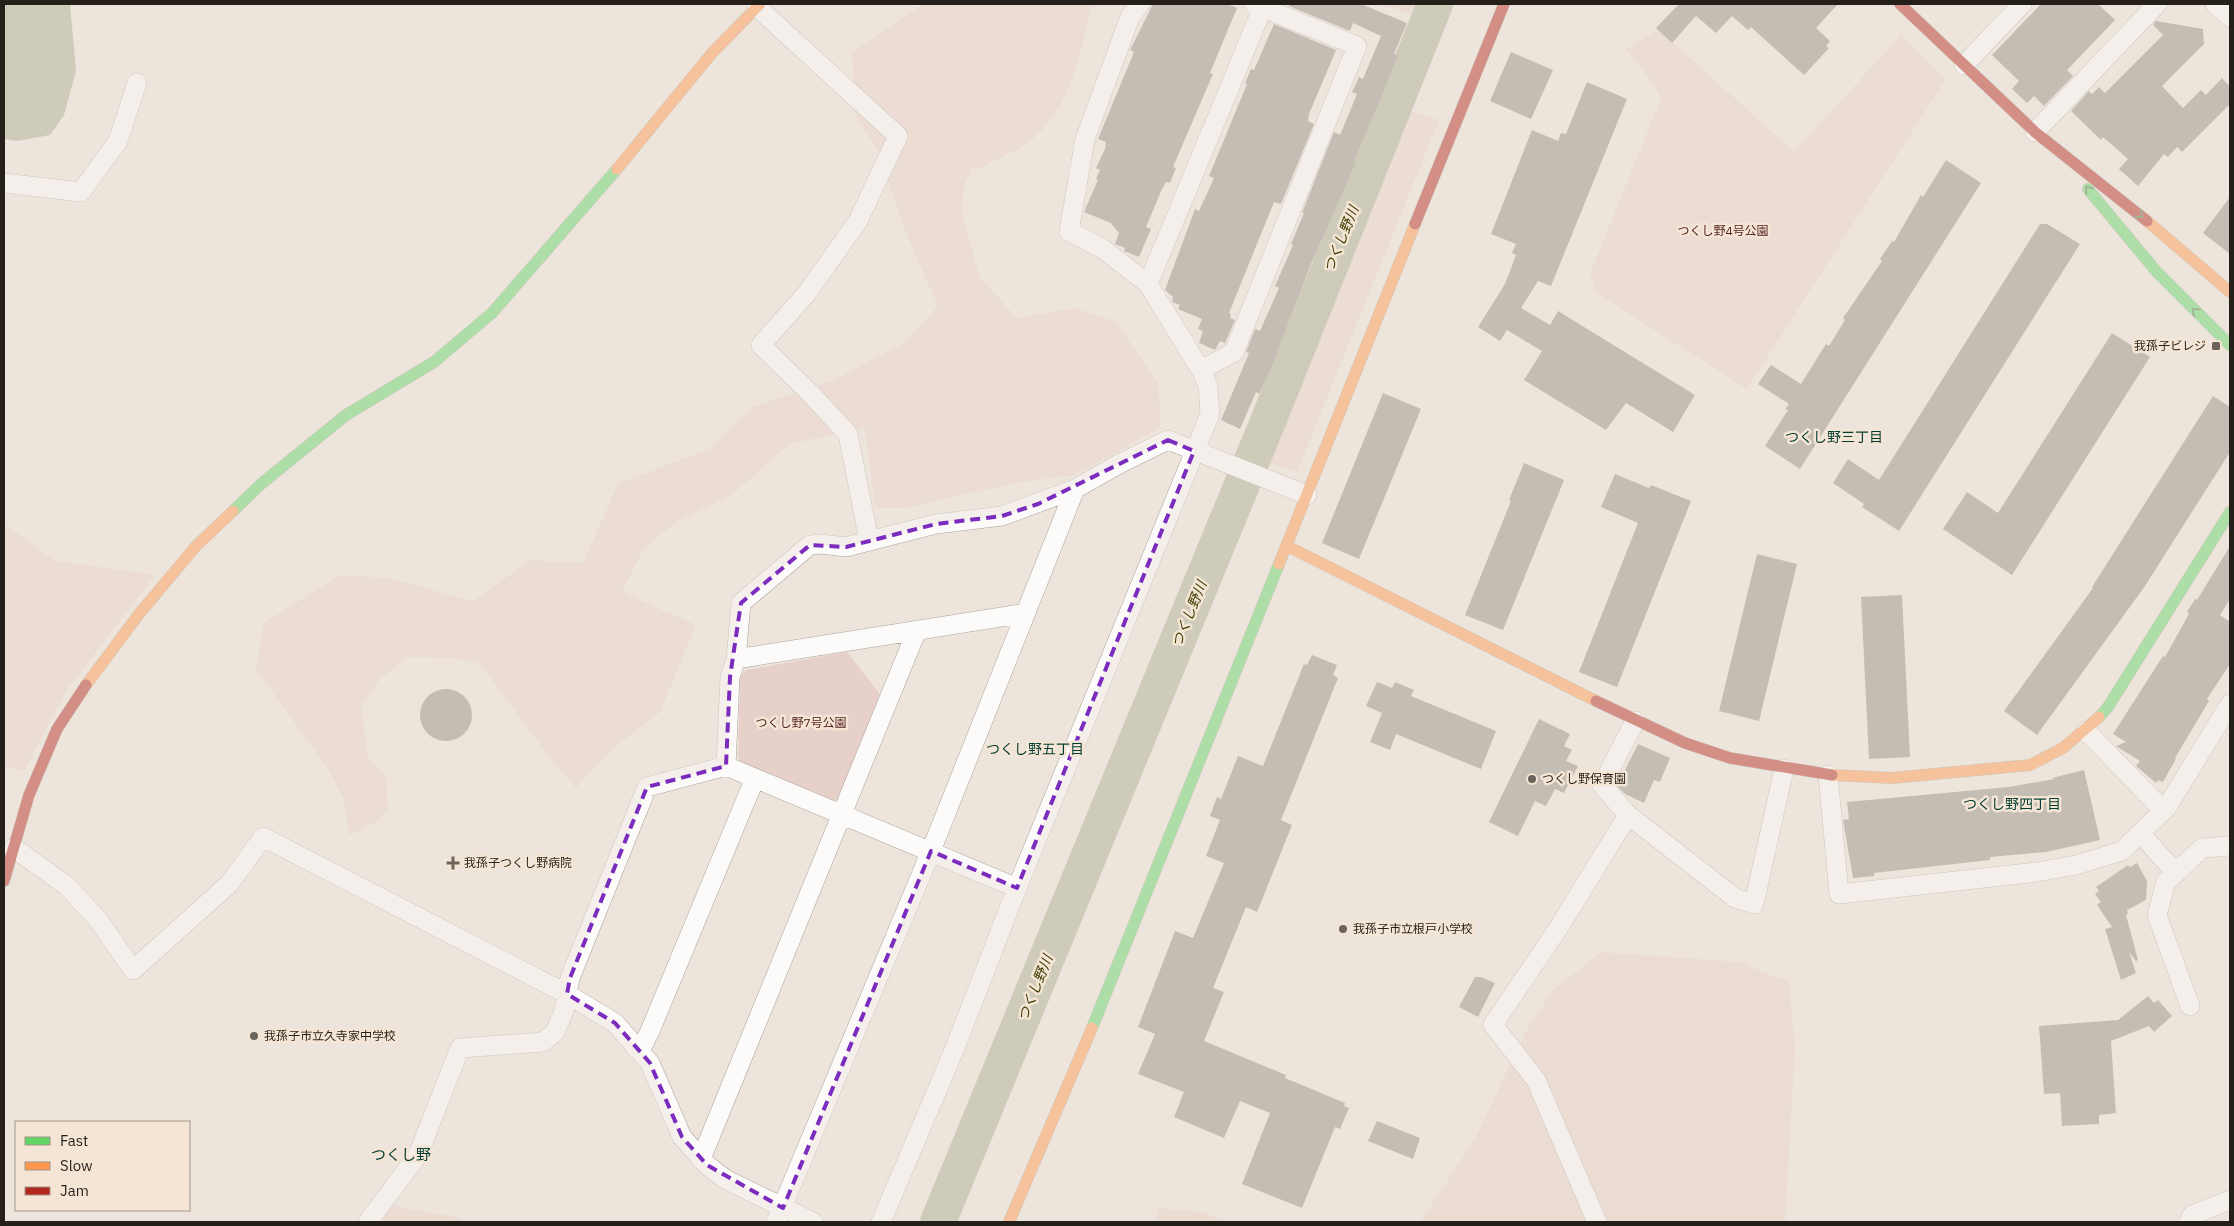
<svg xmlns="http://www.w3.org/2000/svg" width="2234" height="1226" font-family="'IBM Plex Sans','Noto Sans JP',sans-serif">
<rect width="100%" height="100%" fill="#ede5dc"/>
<path fill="#e8d0ca" d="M923,4H1099L1090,9C1082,53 1070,106 1035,137C1020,150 998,158 981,168H972L965,184L961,209L980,278L1017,318L1074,308L1115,321L1159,384L1160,428L1075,475L1015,483L905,508H875L865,428L789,444L732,495L677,521L644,548L622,592L696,625L660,712L611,750L576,788L550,758L480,664L456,658L406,657L379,680L361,706L368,757L386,777L388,809L375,822L349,835L344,799L328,769L256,669L264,623L340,575L388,578L473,601L531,560L583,563L618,484L711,448L753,407L834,380L904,343L938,306L906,233L878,151L855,115L852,52Z
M1382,4H1421L1416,17Z
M1658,29L1794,152L1901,35L1946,79L1747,389L1598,294L1590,274L1661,98L1652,82L1626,49Z
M1405,109L1439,120L1297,472L1261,461Z
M4,524L56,561L155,575L66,691L24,771L4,766Z
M847,652L880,694L838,799L830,802L743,767L738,757L740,676L746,670Z
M1601,952L1740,962L1773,976L1789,979L1795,1049L1785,1222H1420L1475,1139L1525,1033L1553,990Z
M389,1205L461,1218L464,1222H380Z
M1159,1208L1203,1212L1226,1222H1154Z"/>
<path fill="#aaaa90" d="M4,4H70L76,71L64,115L50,135L17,141L4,139Z"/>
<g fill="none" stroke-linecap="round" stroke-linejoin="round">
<path stroke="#aaaa90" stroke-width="36" d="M938,1222L1269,419L1435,4"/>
</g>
<path fill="#928c83" d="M1153,4H1227L1237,8L1210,73L1213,74L1173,167L1176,168L1170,183L1166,182L1162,189L1146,227L1151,229L1139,257L1124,251L1125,248L1115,244L1119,233L1111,223L1084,212L1098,180L1096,179L1100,170L1096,168L1105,149L1106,142L1098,139L1134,52L1130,50Z
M1290,4H1361L1407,23L1394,54L1398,56L1354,161L1356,162L1311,264L1271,368L1259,394L1256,392L1240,429L1221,420L1249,353L1246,352L1255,329L1260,331L1279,288L1275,286L1293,245L1291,244L1304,213H1302L1334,132L1340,135L1357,94L1352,92L1359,77L1363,79L1381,36L1353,23L1350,31L1289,6Z
M1679,4H1838L1816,28L1830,41L1826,46L1829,48L1804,75L1751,27L1748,30L1732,16L1716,33L1696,16L1672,43L1656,28Z
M2041,4H2098L2115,20L2067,70L2073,76L2044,106L2034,96L2027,103L2012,89L2019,81L1992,55Z
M2156,21L2203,29L2204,44L2162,86L2183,108L2201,90L2206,95L2222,78L2230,87V104L2182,152L2177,147L2168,157L2164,154L2138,186L2119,169L2128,159L2103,137L2101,140L2071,111L2089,91L2092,94L2099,87L2105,93L2163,35L2153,25Z
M1274,24L1336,50L1309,114L1308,121L1314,124L1281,204L1274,202L1229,313L1231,314L1230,318L1235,320L1225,343L1220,341L1215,350L1199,343L1203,331L1198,329L1202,319L1178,309L1180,305L1172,302L1173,297L1165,290L1195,209L1199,211L1214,178L1209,176L1247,84L1245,83L1251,69L1254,70Z
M1511,52L1553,70L1531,119L1490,101Z
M1587,82L1627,99L1551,286L1538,281L1521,308L1550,325L1558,311L1695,395L1673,432L1626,403L1606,430L1524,380L1542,351L1507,330L1500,341L1478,327L1505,284L1516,255L1512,253L1516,244L1491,234L1532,130L1558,141L1561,133L1566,134Z
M1946,160L1981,183L1800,469L1765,446L1788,410L1785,409L1789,404L1758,384L1771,365L1801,384L1826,344L1829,346L1845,320L1843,318L1882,261L1880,259L1892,241L1894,242L1921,195L1923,197Z
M2230,197V254L2203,233Z
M2040,224H2047L2080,244L1899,531L1862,507L1864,504L1833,483L1848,459L1879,480Z
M2112,333L2150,357L2012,575L1943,529L1967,492L1998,513Z
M1383,393L1421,409L1359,559L1322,543Z
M2213,396L2230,407V452L2145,586L2037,735L2004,711L2093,588L2092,587Z
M1524,463L1564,480L1503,630L1465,615L1511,501L1509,500Z
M1615,474L1649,488L1651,485L1691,501L1617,687L1579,672L1638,523L1601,507Z
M2230,546V599L2220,615L2230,622V664L2207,699L2209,701L2175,758L2176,759L2163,782L2158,780L2156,783L2136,766L2140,761L2116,746L2126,742L2113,734L2163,656L2165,657L2189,614L2187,612L2195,599L2197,600Z
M1757,554L1797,564L1759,721L1719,711Z
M1902,595L1910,757L1869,759L1861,597Z
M1312,655L1337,665L1333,675L1338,678L1281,820L1292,825L1257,912L1246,907L1213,988L1224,992L1204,1041L1286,1075L1285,1078L1345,1103L1344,1106L1349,1108L1340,1129L1335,1127L1302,1208L1242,1184L1270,1113L1240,1101L1224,1138L1174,1117L1184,1092L1138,1074L1155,1034L1138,1027L1175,931L1193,938L1224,863L1206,856L1220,820L1210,816L1217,797L1221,799L1238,756L1263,766L1304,664L1307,665Z
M1377,682L1392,688L1395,682L1414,690L1411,696L1496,731L1481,769L1396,734L1390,750L1370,742L1382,713L1366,706Z
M420 715a26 26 0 1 1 52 0a26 26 0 1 1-52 0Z
M1539,719L1570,734L1564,746L1572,750L1566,761L1578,766L1564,793L1555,789L1546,806L1535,801L1518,836L1489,822Z
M1638,744L1670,758L1660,782L1654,780L1644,803L1625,794L1617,786Z
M2084,770L2100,840L2046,852L1990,857V860L1874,873V876L1853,878L1843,820L1849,819L1847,802L2009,787L2054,779L2052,778Z
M2137,863L2147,881L2146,900L2127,910L2128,913L2126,915L2138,960L2136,961L2129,952L2136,973L2121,980L2105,929L2112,927L2097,905L2101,902L2095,894L2099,891L2096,887L2128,865L2130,867Z
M1475,977H1481L1495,983L1478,1017L1459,1007Z
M2148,996L2154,1003L2158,1000L2172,1016L2154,1032L2149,1026L2111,1041L2116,1113L2099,1115V1124L2062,1126L2060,1093L2044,1094L2039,1026L2118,1020Z
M1377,1121L1420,1138L1413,1159L1368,1141Z"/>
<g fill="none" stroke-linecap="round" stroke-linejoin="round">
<defs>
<path id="street" d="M2215,4L2230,17
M757,7L898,136L858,221L807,293L761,345L809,392L848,434L869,541
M1964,65L2022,4
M2035,132L2157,4
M4,183L81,192L118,141L137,83
M1148,284L1263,7
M1201,370L1234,352L1357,46L1254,4
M736,659L1026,613
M1635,721L1602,785L1628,815L1735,898L1754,904L1784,769
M2086,731L2163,810
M726,766L730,677L736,659L741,603L810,545L821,544L846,547L936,524L1002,516L1075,489L1119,464L1168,440L1307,495
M1828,775L1839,894L2037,872L2076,865L2122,851L2167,807L2230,704
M2140,833L2176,873
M14,848L67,886L99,921L133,970L229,884L263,837L567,994L570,978L647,787L726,766L1017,888
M2190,1006L2157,915L2166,882L2202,848L2230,846
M636,1048L644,1043L650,1031L755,778
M701,1159L917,630
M368,1222L418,1155L460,1048L543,1042L555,1032L564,1011L567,994L615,1023L650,1063L682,1137L707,1165L725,1179L813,1222
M776,1222L931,851L1075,489
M881,1222L955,1048L1017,888L1210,414L1208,386L1201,370L1148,284L1103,249L1069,231L1085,139L1130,17L1140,4
M1597,1222L1536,1080L1493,1025L1559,927L1628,815
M2189,1222L2192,1215L2230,1200"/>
<path id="fast" d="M2088,189L2156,271L2230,345
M233,511L261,484L346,415L434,362L492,313L617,169
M2099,717L2108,707L2230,512
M1092,1028L1279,564"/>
<path id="slow" d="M617,169L712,53L760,4
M2147,221L2230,292
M1287,546L1596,701
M1279,564L1415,224
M86,685L139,614L196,546L233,511
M1832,775L1892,778L2030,765L2063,748L2099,717
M1009,1222L1092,1028"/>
<path id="jam" d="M1900,4L2035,132L2147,221
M1415,224L1504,4
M1596,701L1685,743L1730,758L1832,775
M4,881L29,795L57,729L86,685"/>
</defs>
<use href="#street" stroke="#a8a29b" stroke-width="20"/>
<use href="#fast" stroke="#a8a29b" stroke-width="12"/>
<use href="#slow" stroke="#a8a29b" stroke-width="12"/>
<use href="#jam" stroke="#a8a29b" stroke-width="12"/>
<use href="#street" stroke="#fcfbfa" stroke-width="19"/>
<use href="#fast" stroke="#63d668" stroke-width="11"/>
<use href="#slow" stroke="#ff974d" stroke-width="11"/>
<use href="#jam" stroke="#b3261e" stroke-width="11"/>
</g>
<defs><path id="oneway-chevron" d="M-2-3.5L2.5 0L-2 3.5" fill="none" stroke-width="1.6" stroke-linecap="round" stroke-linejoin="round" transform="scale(1.25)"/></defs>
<g stroke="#447a40">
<use href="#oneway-chevron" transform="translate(2088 189) rotate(-129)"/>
<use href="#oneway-chevron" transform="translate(2140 215) rotate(39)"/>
<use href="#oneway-chevron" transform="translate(2195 311) rotate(-137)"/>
</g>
<path d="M0 0H2234V1226H0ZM1168,440L1194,451L1017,888L931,851L783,1208L707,1165L682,1137L650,1063L615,1023L567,994L570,978L647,787L726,766L730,677L741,603L810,545L846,547L936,524L1002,516L1038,504Z" fill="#ede5dc" fill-opacity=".55" fill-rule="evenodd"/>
<path fill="none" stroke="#7b2cbf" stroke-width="4" stroke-dasharray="10 6" stroke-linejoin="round" d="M1168,440L1194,451L1017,888L931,851L783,1208L707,1165L682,1137L650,1063L615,1023L567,994L570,978L647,787L726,766L730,677L741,603L810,545L846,547L936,524L1002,516L1038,504Z"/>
<g fill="#6a645d" stroke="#f4e5d5" stroke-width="2">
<rect x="2211" y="341" width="10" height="10" rx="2.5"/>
<circle cx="1532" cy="779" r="5"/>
<path d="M450.5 855.5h5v5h5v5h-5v5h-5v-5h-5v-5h5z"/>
<circle cx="1343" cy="929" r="5"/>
<circle cx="254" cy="1036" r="5"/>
</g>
<g text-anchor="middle" stroke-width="5" stroke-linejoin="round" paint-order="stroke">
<g font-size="12" fill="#532120" stroke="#f4e5d5">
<text x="1723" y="235">つくし野4号公園</text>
<text x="801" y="727">つくし野7号公園</text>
</g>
<g font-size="12" fill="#241f19" stroke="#f4e5d5" text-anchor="start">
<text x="2206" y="350" text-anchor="end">我孫子ビレジ</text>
<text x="1542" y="783">つくし野保育園</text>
<text x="464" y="867">我孫子つくし野病院</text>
<text x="1353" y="933">我孫子市立根戸小学校</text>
<text x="264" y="1040">我孫子市立久寺家中学校</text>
</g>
<g font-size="14" font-style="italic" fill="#3a3c01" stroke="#f4e5d5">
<text transform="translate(1341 239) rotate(-68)" y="5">つくし野川</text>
<text transform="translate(1189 614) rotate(-68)" y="5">つくし野川</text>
<text transform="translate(1035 988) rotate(-68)" y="5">つくし野川</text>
</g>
<g font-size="14" fill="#003c32" stroke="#f4e5d5">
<text x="1834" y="442">つくし野三丁目</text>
<text x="1035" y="754">つくし野五丁目</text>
<text x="2012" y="809">つくし野四丁目</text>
</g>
<g font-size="15" fill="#003c32" stroke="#f4e5d5">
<text x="401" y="1160">つくし野</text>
</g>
</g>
<rect width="2234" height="1226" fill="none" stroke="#241f19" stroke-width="10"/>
<rect x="15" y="1121" width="175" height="90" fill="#f4e5d5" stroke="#a1968a"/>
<rect x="25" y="1137" width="25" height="8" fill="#63d668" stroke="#a1968a"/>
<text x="60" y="1146" font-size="15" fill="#241f19">Fast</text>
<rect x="25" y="1162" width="25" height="8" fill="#ff974d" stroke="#a1968a"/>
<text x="60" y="1171" font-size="15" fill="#241f19">Slow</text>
<rect x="25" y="1187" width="25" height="8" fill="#b3261e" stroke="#a1968a"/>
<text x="60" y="1196" font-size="15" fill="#241f19">Jam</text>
</svg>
